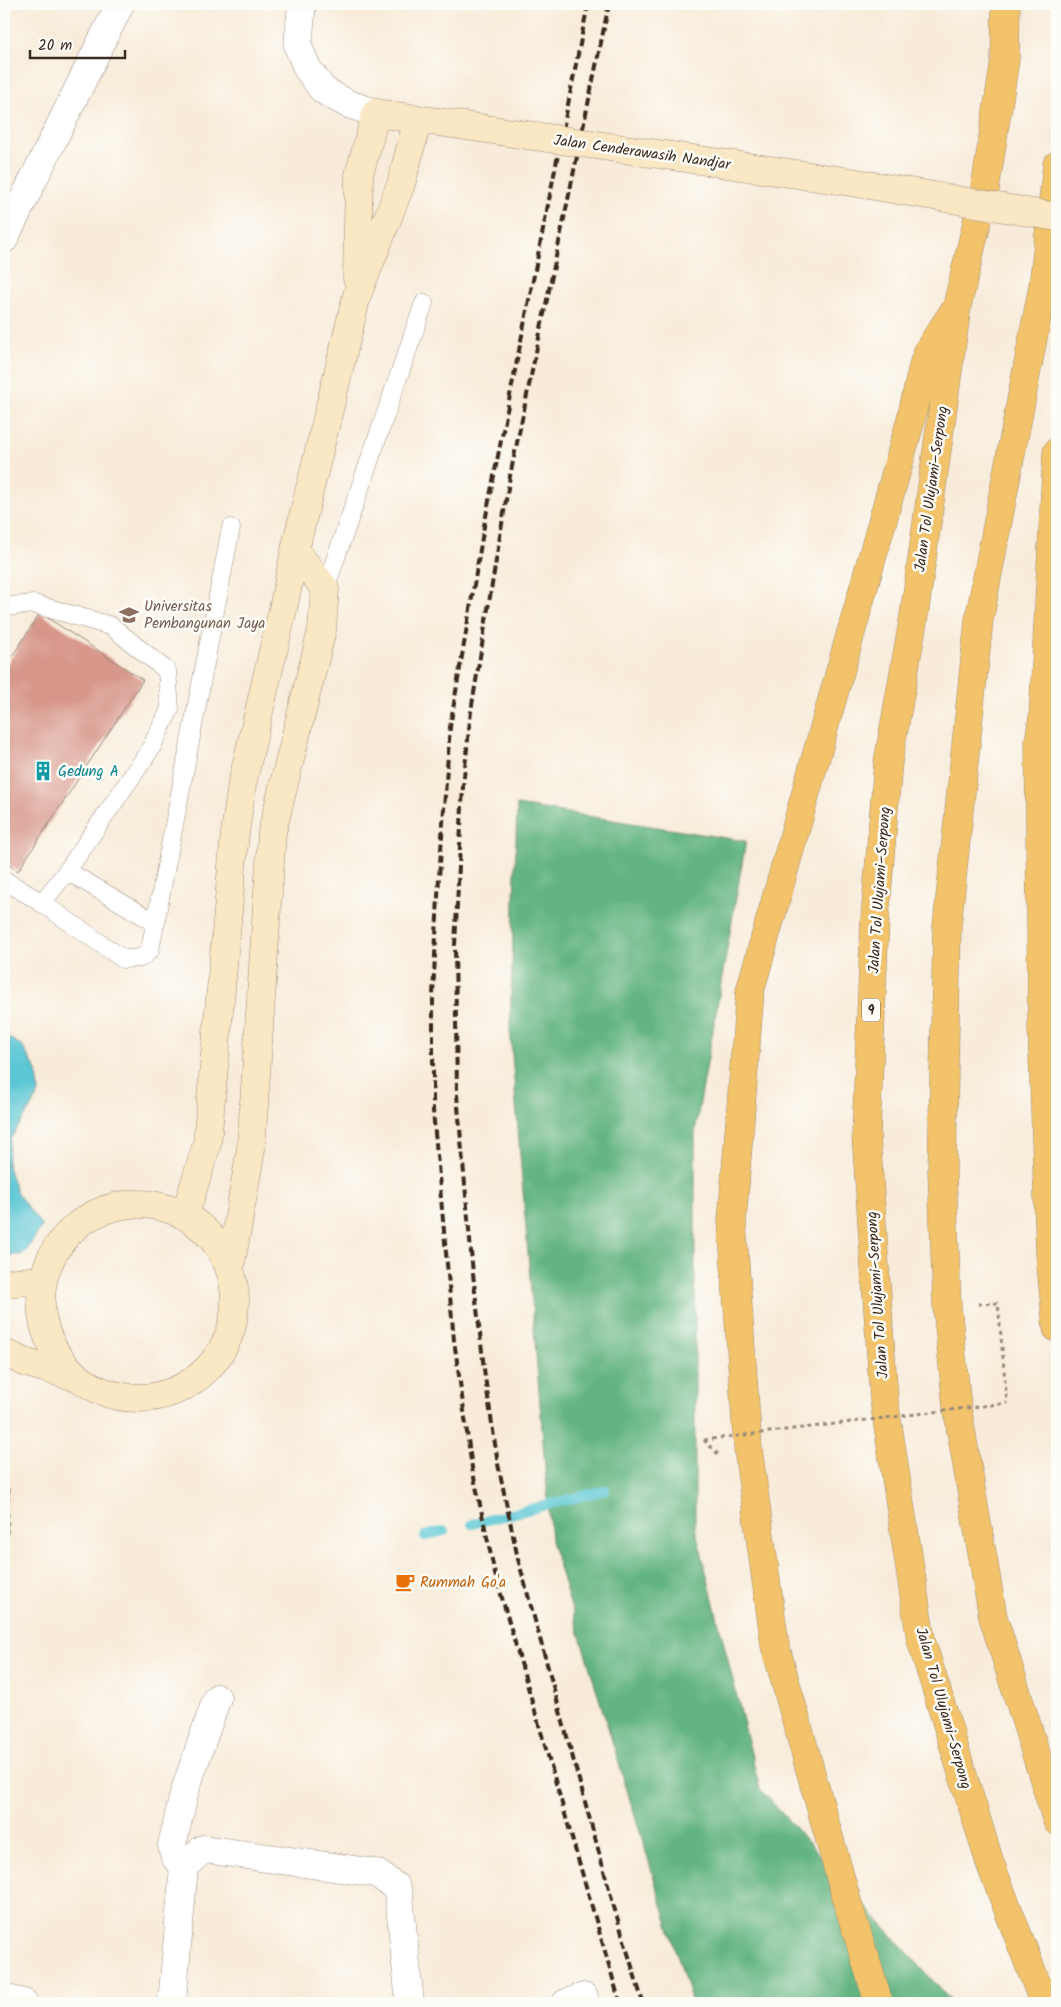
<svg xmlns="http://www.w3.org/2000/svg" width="1061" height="2007" font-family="Kalam,sans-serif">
<rect width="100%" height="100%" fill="#fdfcf7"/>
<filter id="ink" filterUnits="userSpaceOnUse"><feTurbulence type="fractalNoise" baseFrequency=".02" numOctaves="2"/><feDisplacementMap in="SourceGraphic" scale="10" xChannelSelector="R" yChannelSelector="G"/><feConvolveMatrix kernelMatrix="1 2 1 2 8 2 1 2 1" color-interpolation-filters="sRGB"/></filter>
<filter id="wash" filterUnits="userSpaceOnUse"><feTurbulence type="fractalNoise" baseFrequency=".0096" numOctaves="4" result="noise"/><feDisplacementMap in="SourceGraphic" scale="20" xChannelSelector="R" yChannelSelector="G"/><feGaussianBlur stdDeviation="1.12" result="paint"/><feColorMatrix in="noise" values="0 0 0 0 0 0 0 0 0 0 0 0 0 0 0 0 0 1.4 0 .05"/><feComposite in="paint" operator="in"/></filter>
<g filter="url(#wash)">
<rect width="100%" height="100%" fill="#f8ebd9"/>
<path fill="#62b480" stroke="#4e6f4f" d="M517,805L746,841L695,1132V1527L760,1789L953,2003H692L551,1541L510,1030Z"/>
<path fill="#5dc8d5" stroke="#4c797a" d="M4,1035L22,1046L37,1071L39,1093L28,1112L10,1139L7,1164L17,1193L42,1226L24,1254L4,1256Z"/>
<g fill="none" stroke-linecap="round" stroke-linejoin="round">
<path stroke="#5dc8d5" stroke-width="10" d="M472,1524L605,1490
M425,1536L444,1531"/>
</g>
<g id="blocks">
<path fill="#d7968a" d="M40,613L143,680L18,871L4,862V669Z"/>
</g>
</g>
<g filter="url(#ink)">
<use href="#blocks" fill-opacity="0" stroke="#9a8a7c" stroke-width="1"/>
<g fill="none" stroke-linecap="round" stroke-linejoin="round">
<defs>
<path id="lane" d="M325,589L424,303
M4,607L34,604L111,626L167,671L170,709L150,750L67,871L42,903L4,880
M67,871L156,923
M42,903L123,959L141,958L150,950L231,528"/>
<path id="street" d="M302,4L298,46L307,68L323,90L348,104L376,113
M4,239L120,4
M184,1867L175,1857L172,1845L185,1790L217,1698
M4,1998L24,2003
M172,2003L184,1867L203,1849L376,1873L396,1887L399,1896L410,2003
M566,2003L584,1997"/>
<path id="secondary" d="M357,278L359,175L376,113L500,131
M41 1301a97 97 0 1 1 194 0a97 97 0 1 1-194 0Z
M185,1215L207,1144L235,833L242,784L283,609L295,550L357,295L401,184L418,119
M230,1269L251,1149L272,832L322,630L325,589L295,550
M4,1283L43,1280
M4,1353L27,1363L79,1378"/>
<path id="highway" d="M1006,4L1005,60L985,189L957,306L914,616L888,762L875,918L866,1135L884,1400L921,1640L990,1863L1044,2003
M1057,165L1043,286L979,620L947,926L942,1171L947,1306L957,1407L993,1617L1057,1821
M1057,452L1043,718L1039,740L1042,1027L1050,1255L1057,1328
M879,2003L847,1901L775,1645L748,1449L732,1222L750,991L910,423L924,362L929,349L952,314"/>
</defs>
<use href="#lane" stroke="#9a8a7c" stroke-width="19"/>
<use href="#street" stroke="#9a8a7c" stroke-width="29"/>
<use href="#secondary" stroke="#9a8a7c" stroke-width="29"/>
<use href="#highway" stroke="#9a8a7c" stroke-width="29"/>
<path stroke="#9a8a7c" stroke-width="3" stroke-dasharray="4 4" stroke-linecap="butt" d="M978,1304L998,1303L1007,1403
M704,1440L718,1454
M4,1483L9,1490L7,1538L4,1540"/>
<use href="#lane" stroke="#fff" stroke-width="18"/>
<use href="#street" stroke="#fff" stroke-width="28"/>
<use href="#secondary" stroke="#fae7c3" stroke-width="28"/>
<use href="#highway" stroke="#f2c36a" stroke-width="28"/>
<path stroke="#3b2a1e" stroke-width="4" stroke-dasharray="8 4" stroke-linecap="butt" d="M588,4L484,526L450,727L439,877L433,995V1111L454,1340L472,1468L495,1574L620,2003
M609,4L510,476L471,711L463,786L455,945L457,1095L473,1274L485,1377L498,1464L518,1559L614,1907L643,2003"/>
<defs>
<path id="secondary-bridge" d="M500,131L851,182L1057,217"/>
</defs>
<use href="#secondary-bridge" stroke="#9a8a7c" stroke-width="29" stroke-linecap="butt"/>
<path stroke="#9a8a7c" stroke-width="3" stroke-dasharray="4 4" stroke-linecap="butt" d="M704,1440L1007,1403"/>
<use href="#secondary-bridge" stroke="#fae7c3" stroke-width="28"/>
</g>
</g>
<defs>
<symbol id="university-bare" viewBox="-9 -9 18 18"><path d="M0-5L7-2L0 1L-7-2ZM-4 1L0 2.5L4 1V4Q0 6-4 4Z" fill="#8d6e63" stroke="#fdfcf7" stroke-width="2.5" paint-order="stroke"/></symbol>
<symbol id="building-bare" viewBox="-9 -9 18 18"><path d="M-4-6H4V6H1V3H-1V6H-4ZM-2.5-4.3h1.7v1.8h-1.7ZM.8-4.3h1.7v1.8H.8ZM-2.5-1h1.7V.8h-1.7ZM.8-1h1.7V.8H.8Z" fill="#0f9aa8" stroke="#fdfcf7" stroke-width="2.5" paint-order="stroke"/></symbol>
<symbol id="cafe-bare" viewBox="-9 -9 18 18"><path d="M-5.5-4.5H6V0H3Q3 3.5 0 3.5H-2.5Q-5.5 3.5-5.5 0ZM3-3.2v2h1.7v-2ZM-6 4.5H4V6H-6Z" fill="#e8710a" stroke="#fdfcf7" stroke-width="2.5" paint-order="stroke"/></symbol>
</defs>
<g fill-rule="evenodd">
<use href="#university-bare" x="115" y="601" width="28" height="28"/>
<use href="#building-bare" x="29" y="757" width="28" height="28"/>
<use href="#cafe-bare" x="391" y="1568" width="28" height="28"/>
</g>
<g text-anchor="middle" stroke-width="5" stroke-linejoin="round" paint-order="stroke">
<rect fill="#fdfcf7" stroke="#75695f" stroke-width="1" x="862" y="998.5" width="18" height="23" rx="4"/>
<g font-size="14" font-weight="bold" fill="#3b2a1e">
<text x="871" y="1015">9</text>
</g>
<g font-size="15" fill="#3b2a1e" stroke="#fdfcf7">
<text transform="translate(642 152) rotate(8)" y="5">Jalan Cenderawasih Nandjar</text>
<text transform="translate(931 489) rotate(-82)" y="5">Jalan Tol Ulujami–Serpong</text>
<text transform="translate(879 890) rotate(-86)" y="5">Jalan Tol Ulujami–Serpong</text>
<text transform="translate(877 1295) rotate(-94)" y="5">Jalan Tol Ulujami–Serpong</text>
<text transform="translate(944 1708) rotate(74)" y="5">Jalan Tol Ulujami–Serpong</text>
</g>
<g font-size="15" fill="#785e54" stroke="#fdfcf7" text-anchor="start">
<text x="144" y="611">Universitas<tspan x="144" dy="17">Pembangunan Jaya</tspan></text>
</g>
<g font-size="15" fill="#0d838f" stroke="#fdfcf7" text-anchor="start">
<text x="58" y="776">Gedung A</text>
</g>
<g font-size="15" fill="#c56008" stroke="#fdfcf7" text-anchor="start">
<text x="420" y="1587">Rummah Go'a</text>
</g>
</g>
<rect width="1061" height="2007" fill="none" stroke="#fdfcf7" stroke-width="20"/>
<path d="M30 50v8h95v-8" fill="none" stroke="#3b2a1e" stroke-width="2.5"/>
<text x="38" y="50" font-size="15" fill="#3b2a1e" stroke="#fdfcf7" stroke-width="4" paint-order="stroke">20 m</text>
</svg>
